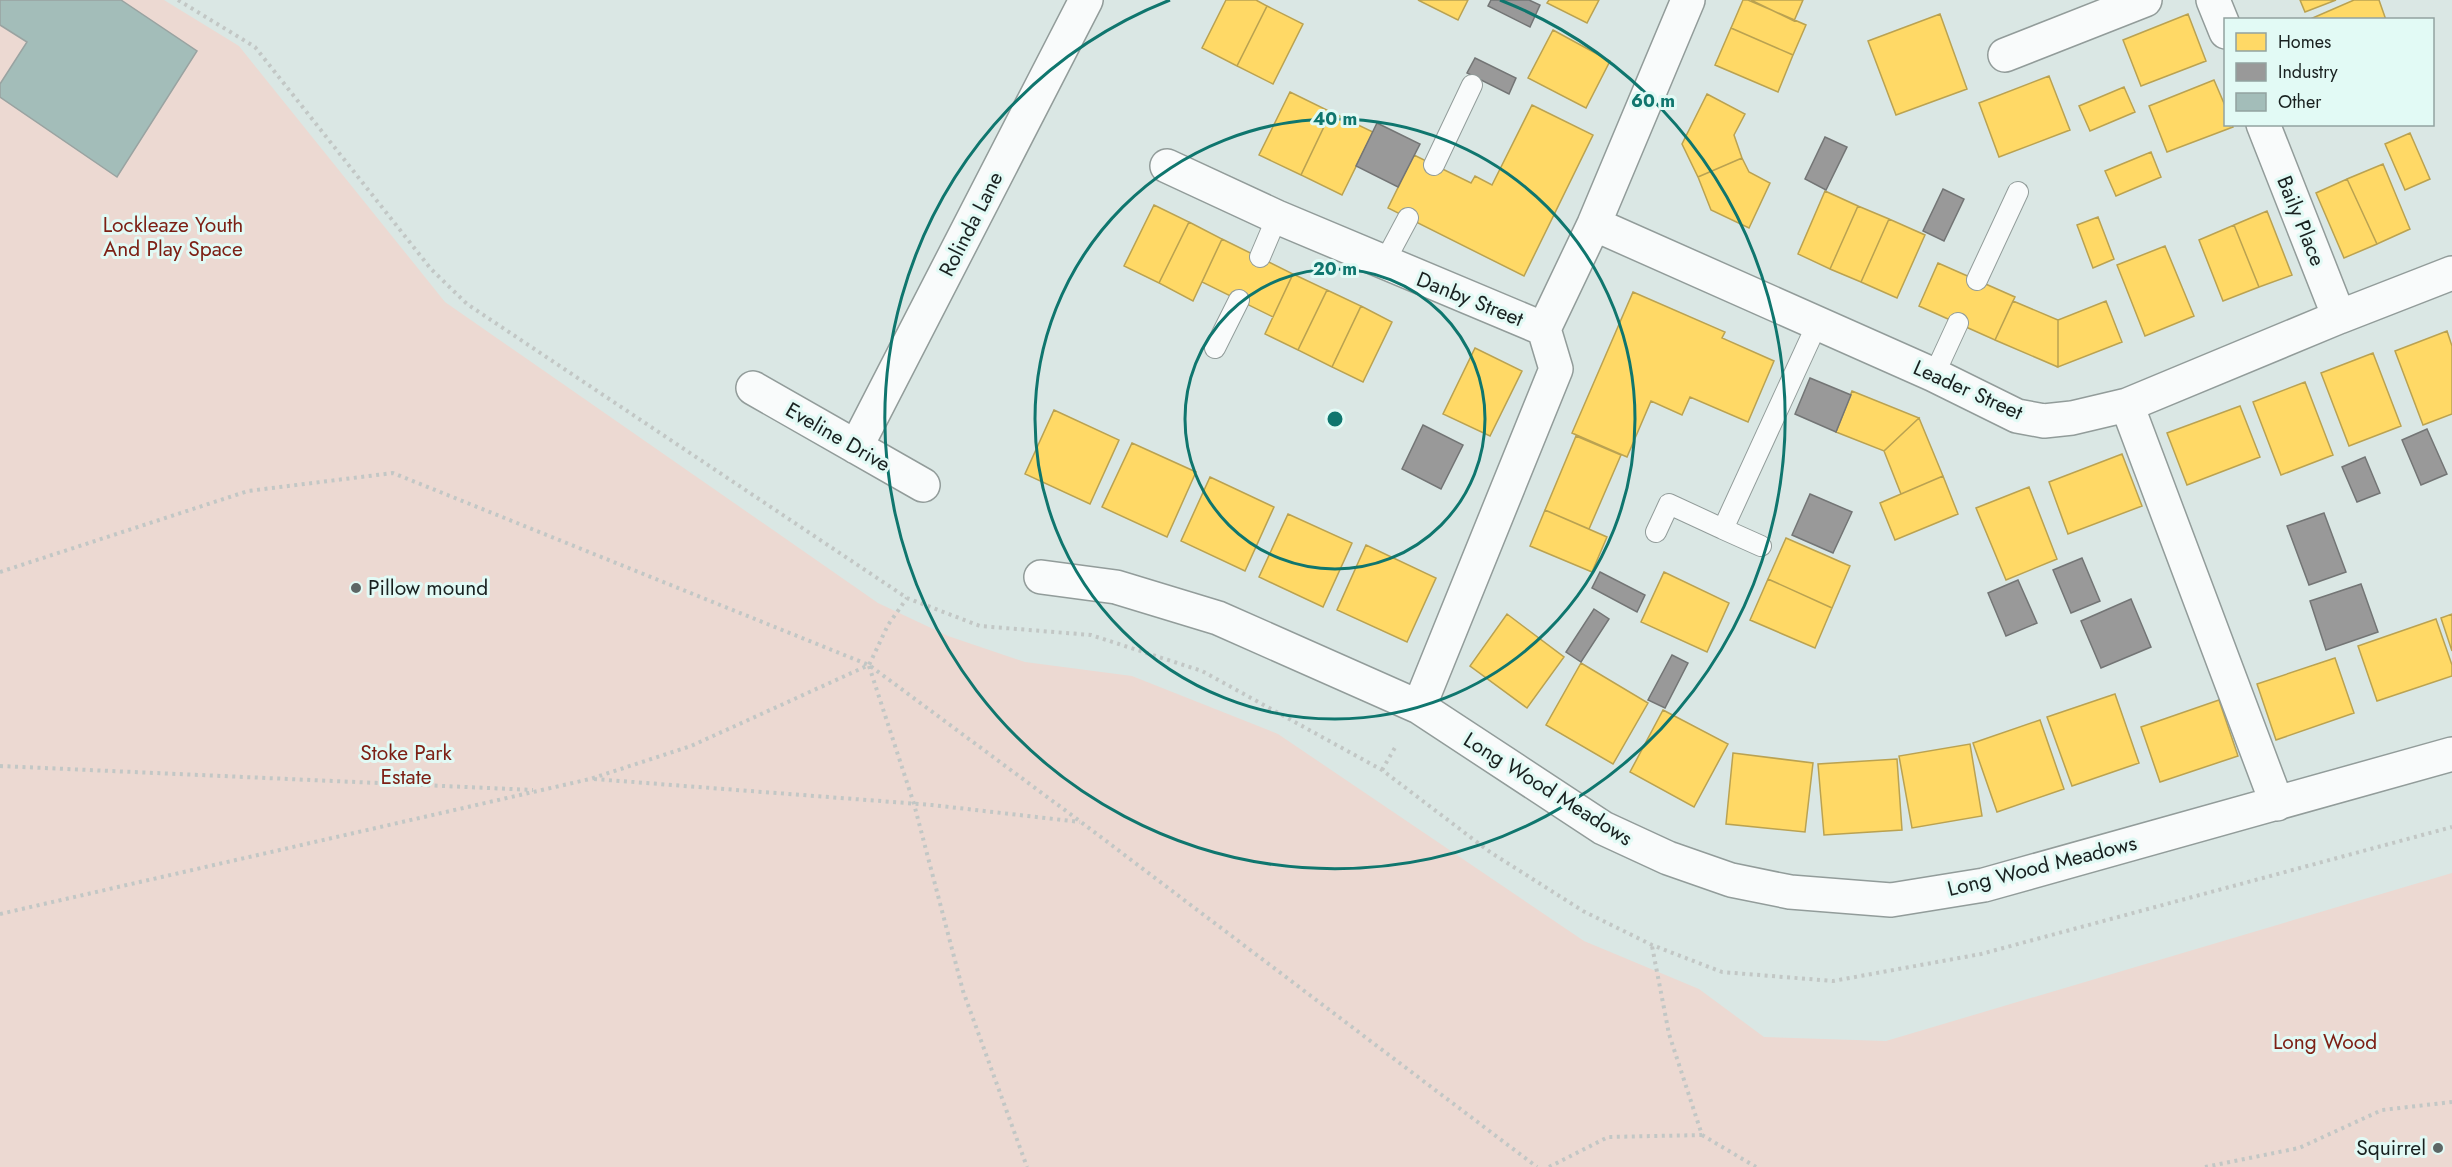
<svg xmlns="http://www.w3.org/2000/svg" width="2452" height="1167" font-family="Jost,sans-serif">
<rect width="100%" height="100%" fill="#dae7e4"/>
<path fill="#ecd9d2" d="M0,0H164L239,46L445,302L878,603L948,636L1025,662L1132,676L1278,734L1584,941L1699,989L1764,1037L1886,1041L2452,873V1167H0Z"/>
<path fill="#ffd966" stroke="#baa251" stroke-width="1.5" d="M1226,0H1256L1267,6L1237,66L1202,48Z
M1418,0H1468L1458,20Z
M1549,0H1599L1587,23L1547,3Z
M1743,0H1748L1806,25L1793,55L1731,28Z
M1751,0H1803L1794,21Z
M2300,0H2336L2305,12Z
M2354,0H2379L2386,20H2308Z
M1267,6L1303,24L1273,84L1237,66Z
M1940,14L1967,89L1896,115L1868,41Z
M2188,14L2206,61L2141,86L2123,40Z
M1731,28L1793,55L1778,92L1715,65Z
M1553,30L1610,61L1586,108L1528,78Z
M2049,76L2070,130L1999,157L1979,103Z
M2214,80L2226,108V124H2232L2233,127L2167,152L2149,106Z
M2124,87L2135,112L2090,131L2079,106Z
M1290,92L1331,112L1301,175L1259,155Z
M1707,94L1745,114L1734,135L1742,158L1698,177L1682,144Z
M1532,105L1593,135L1524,276L1388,208L1414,155L1471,183L1475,176L1492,185Z
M1331,112L1373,132L1342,195L1301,175Z
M2410,133L2430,179L2405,190L2385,144Z
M2151,152L2161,177L2116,196L2105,171Z
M1742,158L1749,172L1770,183L1749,228L1711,210L1698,177Z
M2383,164L2410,229L2377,244L2347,179Z
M2347,179L2377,244L2344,258L2316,193Z
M1825,191L1858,206L1830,269L1798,254Z
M1154,205L1189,222L1159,283L1124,266Z
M1858,206L1889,219L1861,282L1830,269Z
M2267,211L2292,275L2259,287L2234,225Z
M2098,217L2114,259L2093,268L2077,225Z
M1889,219L1925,235L1897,298L1861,282Z
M1189,222L1222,239L1193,301L1159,283Z
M2234,225L2259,287L2223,301L2199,240Z
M1222,239L1293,274L1273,317L1202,282Z
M2165,246L2194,316L2145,336L2117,265Z
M1938,263L2015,297L1995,340L1919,306Z
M1293,274L1327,290L1298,350L1265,334Z
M1327,290L1361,306L1332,367L1298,350Z
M1633,292L1725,332L1722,338L1774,361L1748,422L1690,397L1682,415L1651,401L1627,457L1572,433Z
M2013,301L2058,320V367L1995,340Z
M2106,301L2122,342L2058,367V320Z
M1361,306L1392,322L1363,382L1332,367Z
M2447,331L2452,346V414L2423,425L2395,351Z
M1475,348L1522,371L1490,436L1443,414Z
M2373,353L2401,426L2349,446L2321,373Z
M2305,382L2333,455L2281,475L2253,402Z
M1852,391L1919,418L1884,451L1836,432Z
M2240,406L2260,457L2187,485L2167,433Z
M1054,410L1119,440L1090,504L1025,474Z
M1919,418L1943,476L1901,494L1884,451Z
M1576,436L1621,455L1589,529L1545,510Z
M1132,443L1196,472L1167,537L1102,507Z
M2122,454L2142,506L2068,534L2049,482Z
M1943,476L1958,514L1895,540L1880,503Z
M1210,477L1274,507L1245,571L1181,541Z
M2029,487L2057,559L2006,580L1976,508Z
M1545,510L1607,537L1592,572L1530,546Z
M1288,514L1352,543L1323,607L1259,577Z
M1786,538L1850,566L1832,608L1768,579Z
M1366,545L1436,578L1407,642L1337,610Z
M1664,572L1729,603L1707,652L1641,622Z
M1768,579L1832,608L1815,648L1750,620Z
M1507,614L1564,657L1527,708L1470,666Z
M2452,614V651L2441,618Z
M2436,619L2452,665V676L2377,701L2358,646Z
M2335,658L2354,713L2276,740L2257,684Z
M1581,663L1648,703L1613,764L1546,725Z
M2115,694L2139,763L2072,786L2047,717Z
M2219,700L2238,756L2160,782L2141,727Z
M1663,710L1728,744L1694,807L1630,772Z
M2040,720L2064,789L1997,812L1973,743Z
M1970,744L1982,816L1912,828L1899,756Z
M1733,753L1813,763L1805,832L1726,824Z
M1897,759L1902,830L1824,835L1818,764Z"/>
<path fill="#999" stroke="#737575" stroke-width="1.5" d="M1491,0H1529L1540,5L1530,27L1488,6Z
M1475,58L1516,78L1509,94L1467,73Z
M1377,123L1420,144L1398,187L1356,166Z
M1825,137L1847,147L1826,190L1805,179Z
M1943,189L1964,199L1944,241L1923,231Z
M1810,378L1851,395L1836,432L1795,414Z
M1423,425L1463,445L1441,489L1402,469Z
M2427,429L2447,474L2421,485L2402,440Z
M2365,457L2380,493L2357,502L2342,467Z
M1810,494L1852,512L1833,553L1792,535Z
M2324,513L2346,572L2309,585L2287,526Z
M2082,558L2100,601L2071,613L2053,570Z
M1600,572L1645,595L1637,612L1592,588Z
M2018,580L2037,623L2006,636L1988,593Z
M2361,584L2378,632L2326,650L2310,601Z
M2131,599L2151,647L2101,668L2081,621Z
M1594,609L1609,619L1581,662L1566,652Z
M1672,655L1688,663L1665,708L1648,700Z"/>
<path fill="#a3bdb9" stroke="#99a3a1" stroke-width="1.5" d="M0,0H121L197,51L117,177L0,97V84L27,42L0,25Z"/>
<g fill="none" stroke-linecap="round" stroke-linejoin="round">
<defs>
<path id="service" d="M1434,165L1472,85
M1260,257L1277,217
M1384,263L1408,218
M1977,280L2018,192
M1215,348L1239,300
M1934,375L1958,323
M1723,529L1761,546
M1656,532L1669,504L1723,529L1818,322"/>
<path id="minor" d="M2213,0L2226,32
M2005,55L2145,0
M2263,124L2339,317
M1167,166L1277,217L1544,329
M1594,224L1934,375L2017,416L2044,421L2072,418L2127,405L2339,317L2452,273
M1544,329L1594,224L1688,0
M753,388L923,485
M2127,405L2277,804
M856,447L1086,0
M1041,577L1116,587L1218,618L1419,707L1603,828L1668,858L1731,880L1790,892L1891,900L1984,885L2452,754
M1419,707L1556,369L1544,329"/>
</defs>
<use href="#service" stroke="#929c9a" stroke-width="22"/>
<use href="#minor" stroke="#929c9a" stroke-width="36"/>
<path stroke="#c2c7c5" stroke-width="4" stroke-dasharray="3 4.5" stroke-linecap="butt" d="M178,0L255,47L431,269L467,304L907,598L980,626L1091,635L1202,671L1382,770L1490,852L1583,911L1652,945L1722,972L1833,981L1981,954L2452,827
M0,572L248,491L393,473L869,665L1081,822L1537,1167
M869,666L914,804L963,991L1027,1167
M0,766L533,790
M1382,770L1397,744
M594,779L932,805L1080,822
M0,914L590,779L691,746L869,665L888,625L907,598
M1702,1135L1756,1167
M1549,1167L1608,1137L1702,1135L1669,1034L1652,946
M2205,1167L2299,1148L2382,1110L2452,1102"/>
<use href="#service" stroke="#f9fbfb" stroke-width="20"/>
<use href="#minor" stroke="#f9fbfb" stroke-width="33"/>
</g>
<g fill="none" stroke="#0f766e" stroke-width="3">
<circle cx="1335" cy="419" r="150"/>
<circle cx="1335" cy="419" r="300"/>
<path d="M1500 0A450 450 0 1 1 1170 0"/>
</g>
<g fill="#5d6665" stroke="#e2faf5" stroke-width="2">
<circle cx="356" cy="588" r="6"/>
<circle cx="2438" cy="1148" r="6"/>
</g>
<g text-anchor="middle" stroke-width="6" stroke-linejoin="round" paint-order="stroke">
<g font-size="21" fill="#192120" stroke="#e2faf5">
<text transform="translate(2301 221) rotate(68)" y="7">Baily Place</text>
<text transform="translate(971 224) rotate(-63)" y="7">Rolinda Lane</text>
<text transform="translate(1470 299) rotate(22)" y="7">Danby Street</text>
<text transform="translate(1968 390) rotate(24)" y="7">Leader Street</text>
<text transform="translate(838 437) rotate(30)" y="7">Eveline Drive</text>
<text transform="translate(1548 789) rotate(32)" y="7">Long Wood Meadows</text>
<text transform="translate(2042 866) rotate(-14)" y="7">Long Wood Meadows</text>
</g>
<g font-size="21" fill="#7d2015" stroke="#e2faf5">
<text x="173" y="232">Lockleaze Youth<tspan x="173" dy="24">And Play Space</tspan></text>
<text x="406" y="760">Stoke Park<tspan x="406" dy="24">Estate</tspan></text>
<text x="2325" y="1049">Long Wood</text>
</g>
<g font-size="21" fill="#192120" stroke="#e2faf5" text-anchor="start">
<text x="368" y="595">Pillow mound</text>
<text x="2426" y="1155" text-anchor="end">Squirrel</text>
</g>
</g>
<circle cx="1335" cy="419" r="9" fill="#0f766e" stroke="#e2faf5" stroke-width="3"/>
<g font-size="18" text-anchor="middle" font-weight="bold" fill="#0f766e" stroke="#e2faf5" stroke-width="6" stroke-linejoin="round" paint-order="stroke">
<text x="1653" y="107">60 m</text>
<text x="1335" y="125">40 m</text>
<text x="1335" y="275">20 m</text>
</g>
<rect x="2224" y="18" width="210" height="108" fill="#e2faf5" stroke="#92a3a0" stroke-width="1.5"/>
<rect x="2236" y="33" width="30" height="18" fill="#ffd966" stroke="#92a3a0" stroke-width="1.5"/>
<text x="2278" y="48" font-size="18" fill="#192120">Homes</text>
<rect x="2236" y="63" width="30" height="18" fill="#999999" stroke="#92a3a0" stroke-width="1.5"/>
<text x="2278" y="78" font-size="18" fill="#192120">Industry</text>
<rect x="2236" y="93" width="30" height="18" fill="#a3bdb9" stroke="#92a3a0" stroke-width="1.5"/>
<text x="2278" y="108" font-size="18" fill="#192120">Other</text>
</svg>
